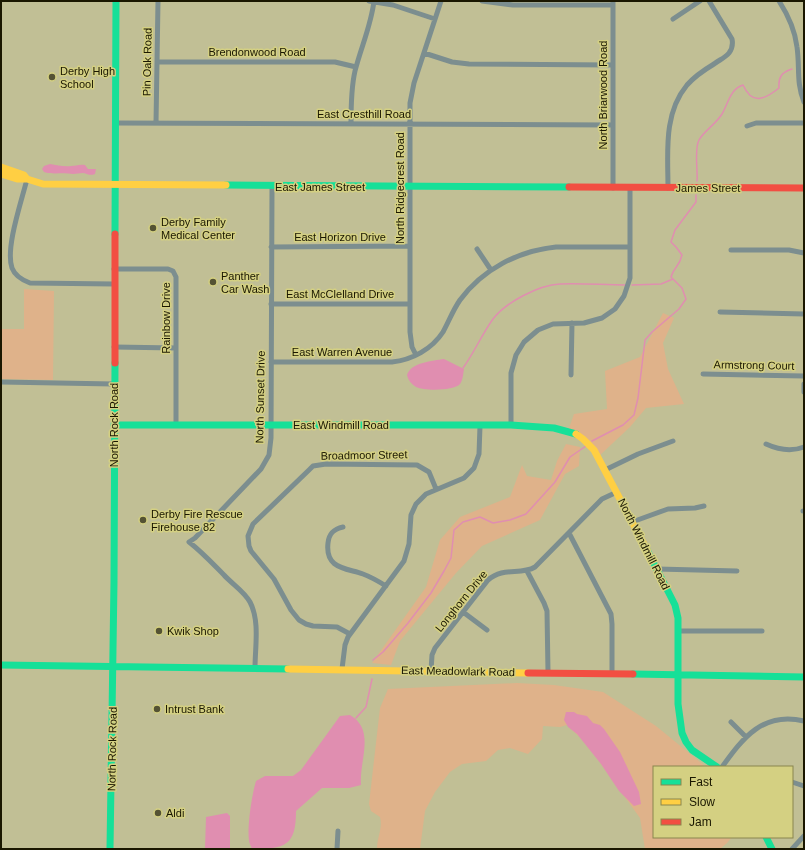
<svg xmlns="http://www.w3.org/2000/svg" width="805" height="850" font-family="Arial,sans-serif">
<rect width="100%" height="100%" fill="#c1bf95"/>
<path fill="#dfb28a" d="M24,289L54,291L53,380L1,379V329H24Z
M663,313L674,318L663,343L668,369L684,404L646,408L630,427L598,457L591,446L568,431L574,414L607,409L605,371L640,357Z
M566,444L580,447L579,466L565,474L540,520L482,546L456,573L400,641L391,665L372,663L426,587L440,540L460,517L510,497L522,465L527,476L551,480L557,461Z
M517,683L554,685L603,692L656,726L706,767H654V837H732L727,843L720,849H645L640,818L586,743L567,725L560,727L543,726L542,739L528,754L510,748L498,750L486,761L462,764L450,772L435,792L425,811L420,849H377C377,837 383,828 380,817L371,811L369,804L380,708L388,689Z"/>
<path fill="#e08eb0" d="M50,164C57,165 64,167 71,166C76,166 79,164 85,165L88,169H96L95,174C90,176 88,174 83,173C80,173 76,174 73,174C63,172 53,175 44,172L42,169L44,166Z
M444,359L464,369C463,374 463,380 460,384C454,391 424,391 416,387C411,384 408,380 407,375C411,362 433,361 444,359Z
M566,712H574L577,714L587,716L593,723L600,725L604,729L620,752L639,792L641,804L634,806L619,791L601,764L577,734L568,727L564,720Z
M350,715C376,730 359,760 361,785L349,788H322L296,811C296,846 285,849 252,849C251,846 249,843 249,840C247,827 252,794 256,781L265,776H293L301,770L340,716Z
M227,813L230,816V849H205L206,817Z"/>
<g fill="none" stroke-linecap="round" stroke-linejoin="round">
<path stroke="#e08eb0" stroke-width="1.5" d="M697,181C698,170 694,149 699,140C704,131 716,124 722,114C728,104 730,89 743,85C752,105 764,100 779,88C778,77 782,72 792,69
M632,285L661,284L673,279
M463,368C474,353 482,334 493,319C506,302 539,285 560,284C581,283 604,285 625,285
M592,441L623,425L634,415L638,398L645,340L652,332L679,309L686,299L682,288L671,277C674,266 679,268 682,255L676,247L671,242L675,230L696,202V195
M373,660L383,652L408,623L431,593L444,571L451,558L454,530L463,522L480,517L493,523L510,520L526,514L555,482L570,457L586,446
M356,718L366,707L372,679"/>
<path stroke="#7c8e8f" stroke-width="5" d="M369,1L393,5L435,19
M482,1L513,5H613
M779,1C788,15 795,30 797,47C800,68 796,82 804,102
M673,19L700,1
M424,53L452,62L469,64L613,65
M157,62H335L356,67
M115,123L613,125
M156,123L158,1
M351,124C351,106 351,88 355,71C361,47 371,26 374,1
M747,126L756,123H804
M27,179C22,200 5,248 12,268C15,276 22,280 30,283L114,284
M613,188V1
M668,188C668,153 663,114 687,85C695,76 704,70 714,64C719,60 725,58 729,53C732,49 733,44 732,39L709,1
M271,247L410,246
M477,249L491,270
M731,250H789L804,253
M114,269H168L173,271L176,277V425
M271,304H410
M720,312L804,314
M114,347L176,348
M416,355L412,347L410,332V103L414,83L441,1
M271,362H392C412,360 432,349 443,332C449,321 453,310 460,300C483,269 518,251 556,247H630
M703,374L804,376
M571,375L572,323
M1,382L114,384
M804,384V392
M511,425V373L516,355L524,342L538,330L553,324L584,323L602,318L615,309L624,296L630,278V188
M766,444C779,450 791,452 804,447
M605,470L638,454L673,441
M803,511H804
M632,522L668,509L695,508L704,506
M343,527C334,529 329,533 328,543C325,569 346,568 363,574C371,577 378,581 386,586
M569,533L611,614L612,624V674
M657,569L737,571
M527,571L544,603L547,611L548,672
M463,612L487,630
M679,631H762
M350,634L337,627L313,626L306,624L299,620L291,610L274,579L251,551L249,546L248,536L253,524L309,470L313,466L326,464L417,465L429,472L436,489
M255,668C255,647 260,621 250,602C244,591 232,584 224,575C212,563 202,552 189,542L195,538L261,469L269,455L271,438L272,187
M342,669L345,645L348,637L404,561L409,544L411,515L416,504L426,494L464,478L474,468L479,454L480,426
M431,671L432,655L435,648L488,580C504,566 520,576 535,567L602,499L617,492
M731,722L746,737
M722,767C743,738 763,711 804,721
M792,782L804,786
M337,849L338,831
M792,849L804,836"/>
<path stroke="#16e098" stroke-width="7" d="M226,185L569,187
M115,234L116,1
M114,425H511L554,428L576,434
M647,550L675,605L678,618V704L682,733L686,742L692,750L717,767
M1,665L288,669
M633,674L804,677
M766,837L772,849
M110,849L114,582L115,363"/>
<path stroke="#ffcf43" stroke-width="7" d="M1,167L24,175L27,179H17L1,174
M27,179L43,184L226,185
M576,434L583,439L594,450L647,550
M288,669L528,673"/>
<path stroke="#f24e42" stroke-width="7" d="M569,187L804,188
M115,363V234
M528,673L633,674"/>
</g>
<g fill="#545234" stroke="#d4d082" stroke-width="1.5">
<circle cx="52" cy="77" r="4"/>
<circle cx="153" cy="228" r="4"/>
<circle cx="213" cy="282" r="4"/>
<circle cx="143" cy="520" r="4"/>
<circle cx="159" cy="631" r="4"/>
<circle cx="157" cy="709" r="4"/>
<circle cx="158" cy="813" r="4"/>
</g>
<g text-anchor="middle" stroke-width="3" stroke-linejoin="round" paint-order="stroke">
<g font-size="11" fill="#1a1700" stroke="#d4d082">
<text x="257" y="56">Brendonwood Road</text>
<text transform="translate(147 62) rotate(-89)" y="4">Pin Oak Road</text>
<text transform="translate(603 95) rotate(-90)" y="4">North Briarwood Road</text>
<text x="364" y="118">East Cresthill Road</text>
<text x="320" y="191">East James Street</text>
<text transform="translate(400 188) rotate(-90)" y="4">North Ridgecrest Road</text>
<text x="708" y="192">James Street</text>
<text x="340" y="241">East Horizon Drive</text>
<text x="340" y="298">East McClelland Drive</text>
<text transform="translate(166 318) rotate(-90)" y="4">Rainbow Drive</text>
<text x="342" y="356">East Warren Avenue</text>
<text transform="translate(754 365) rotate(1)" y="4">Armstrong Court</text>
<text transform="translate(260 397) rotate(-89)" y="4">North Sunset Drive</text>
<text transform="translate(114 425) rotate(-90)" y="4">North Rock Road</text>
<text x="341" y="429">East Windmill Road</text>
<text transform="translate(364 455) rotate(-1)" y="4">Broadmoor Street</text>
<text transform="translate(644 544) rotate(63)" y="4">North Windmill Road</text>
<text transform="translate(461 601) rotate(-51)" y="4">Longhorn Drive</text>
<text transform="translate(458 671) rotate(1)" y="4">East Meadowlark Road</text>
<text transform="translate(112 749) rotate(-89)" y="4">North Rock Road</text>
</g>
<g font-size="11" fill="#1a1700" stroke="#d4d082" text-anchor="start">
<text x="60" y="75">Derby High<tspan x="60" dy="13">School</tspan></text>
<text x="161" y="226">Derby Family<tspan x="161" dy="13">Medical Center</tspan></text>
<text x="221" y="280">Panther<tspan x="221" dy="13">Car Wash</tspan></text>
<text x="151" y="518">Derby Fire Rescue<tspan x="151" dy="13">Firehouse 82</tspan></text>
<text x="167" y="635">Kwik Shop</text>
<text x="165" y="713">Intrust Bank</text>
<text x="166" y="817">Aldi</text>
</g>
</g>
<rect width="805" height="850" fill="none" stroke="#1a1700" stroke-width="4"/>
<rect x="653" y="766" width="140" height="72" fill="#d4d082" stroke="#8a864e"/>
<rect x="661" y="779" width="20" height="6" fill="#16e098" stroke="#8a864e"/>
<text x="689" y="786" font-size="12" fill="#1a1700">Fast</text>
<rect x="661" y="799" width="20" height="6" fill="#ffcf43" stroke="#8a864e"/>
<text x="689" y="806" font-size="12" fill="#1a1700">Slow</text>
<rect x="661" y="819" width="20" height="6" fill="#f24e42" stroke="#8a864e"/>
<text x="689" y="826" font-size="12" fill="#1a1700">Jam</text>
</svg>
